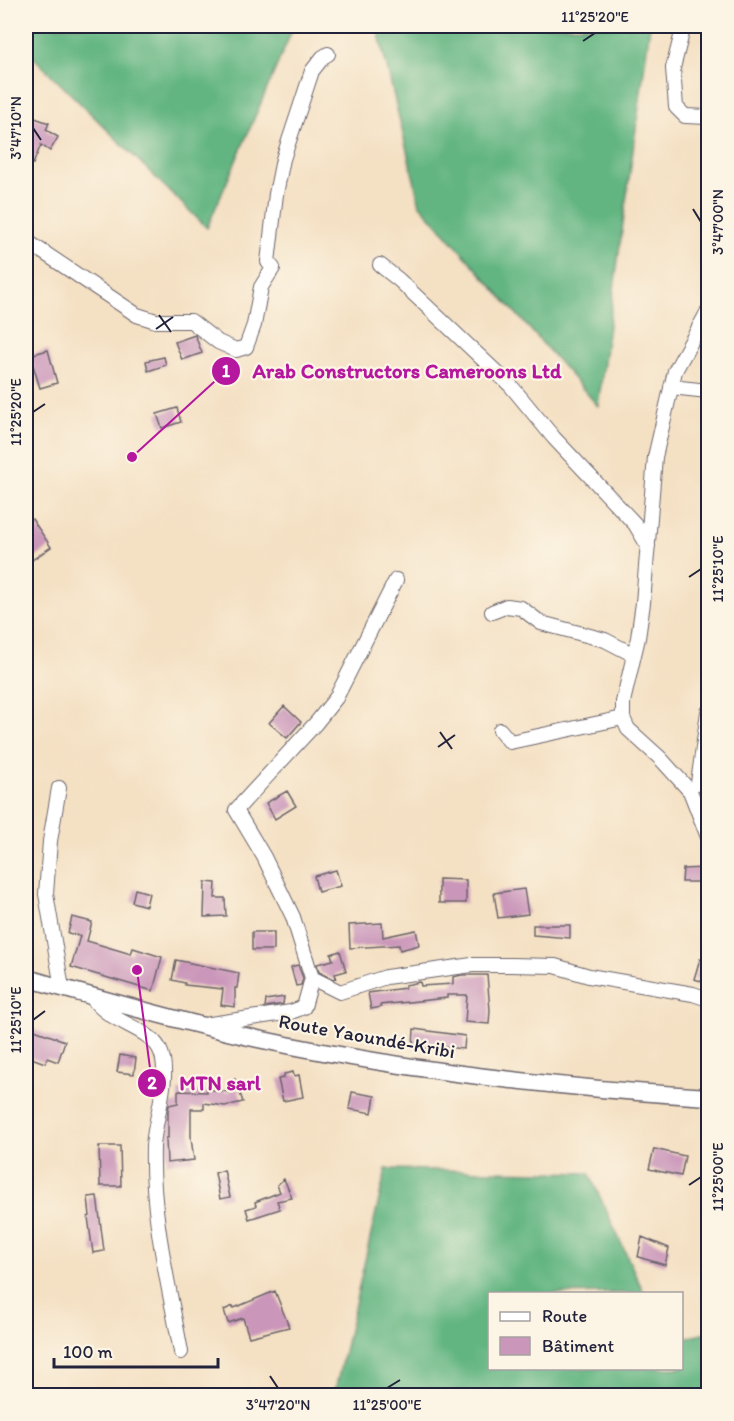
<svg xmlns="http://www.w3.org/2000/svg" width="734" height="1421" font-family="Itim,sans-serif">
<rect width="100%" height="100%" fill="#fcf5e5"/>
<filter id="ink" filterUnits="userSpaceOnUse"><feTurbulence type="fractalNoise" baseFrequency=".0167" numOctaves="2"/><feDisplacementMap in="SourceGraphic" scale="12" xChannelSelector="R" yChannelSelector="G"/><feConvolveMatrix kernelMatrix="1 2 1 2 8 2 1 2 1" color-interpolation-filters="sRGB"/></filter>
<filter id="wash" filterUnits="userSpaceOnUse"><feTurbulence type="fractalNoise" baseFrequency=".008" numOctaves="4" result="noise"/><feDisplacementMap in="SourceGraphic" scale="24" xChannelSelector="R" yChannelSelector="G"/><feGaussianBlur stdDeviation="1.35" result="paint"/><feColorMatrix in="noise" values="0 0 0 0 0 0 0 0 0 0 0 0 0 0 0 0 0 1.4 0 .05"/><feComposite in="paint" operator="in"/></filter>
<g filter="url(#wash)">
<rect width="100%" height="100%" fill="#f4e0c3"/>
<path fill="#62b581" stroke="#426c5e" stroke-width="1.5" d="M26,26H294L207,228L26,50Z
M377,26H650L598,406L420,205Z
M386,1169L589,1173L644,1293L490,1294V1368H682V1339L708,1332V1395H334Z"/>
<g id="blocks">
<path fill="#ca96ba" d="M32,117L49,123L46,130L58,137L50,151L41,145L33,164L26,161V133Z
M195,335L202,353L182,360L175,342Z
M48,350L57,383L40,388L30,355Z
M164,357L166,365L148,371L146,361Z
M177,408L181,422L162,428L157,414Z
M32,519L51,547L26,564V523Z
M284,706L301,722L287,738L269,723Z
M287,791L296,806L275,819L266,803Z
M705,868L703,882H682L683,869Z
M336,870L341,886L318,892L314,876Z
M439,879L466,880V903H439Z
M205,882L216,883L215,898H225L226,916L204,917Z
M135,889L149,893L146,906L132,902Z
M524,889L528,914L498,918L494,893Z
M72,917L92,922L87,941L131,954L133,948L162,957L153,991L71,967L80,936L68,933Z
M382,923L383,937L416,930L419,945L400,950L399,945L350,948L349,925Z
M533,925H570V938L533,935Z
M252,932H274V950H252Z
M340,951L346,971L335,974L336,978L333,979L319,972L317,964L333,960L331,954Z
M700,959L708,961V983L694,979Z
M176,960L239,973L237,988H235V1007L221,1005L223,989L185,985V983L172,980Z
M298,965L303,978L301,985L296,986L291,967Z
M462,975H487L490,1010L489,1024L465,1022L467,995H447V998L380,1005L381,1007L371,1009L368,993L405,988V985L420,982L421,986L453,984V977Z
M284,997L283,1004L265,1007L266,1000Z
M26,1027L65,1041L58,1062L47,1058L45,1063L26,1056Z
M414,1029L465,1036L464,1049L434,1046V1049L413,1047Z
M120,1055L136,1058L134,1074L117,1072Z
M293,1072L294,1076L299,1075L303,1097L283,1101L278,1079L284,1078V1074Z
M235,1079L243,1102L225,1106L204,1103V1109H191V1138L194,1160L167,1163L166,1138H168V1111L169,1105L178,1103V1091L207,1092V1089L230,1092L227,1083Z
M352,1092L375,1096L372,1113L349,1109Z
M99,1146H120L121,1186H100Z
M654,1149L685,1156L681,1176L649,1169Z
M224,1170L230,1197L220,1199L215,1173Z
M284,1179L292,1198L277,1201L280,1209L249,1219L246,1209L256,1206L255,1202L280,1192L277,1185Z
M97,1196L104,1251L93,1253L88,1217L90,1216L88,1197Z
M642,1237L669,1248L665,1265L638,1257Z
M275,1291L289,1327L249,1337L243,1318L228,1323L224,1310L233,1306L234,1308Z"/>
</g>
</g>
<g filter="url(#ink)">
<use href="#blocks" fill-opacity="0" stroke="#6c646b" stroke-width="1.5"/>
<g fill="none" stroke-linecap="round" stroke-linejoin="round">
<defs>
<path id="minor" d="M682,33L673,68L676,107L685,116L708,117
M26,248L31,244L137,315L156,321H191L218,342L236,350L246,347L254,325L261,287L273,268L268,262L276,194L283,159L312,71L323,57L328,54
M380,265L399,280L511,386L554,438L635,524L648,546
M708,311L675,371L655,457L643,603L638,638L623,702V718L628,729L660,758L690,791L708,837
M671,387L708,391
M492,612L507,606L521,608L541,623L605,640L634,655
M500,730L510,742L623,718
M698,783L708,712
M59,788L50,841L46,894L62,988
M312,978L340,992L386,977L472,965H511L555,966L589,976L693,994L708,999
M91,996C108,1023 146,1026 159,1048C173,1074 154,1119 153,1147C151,1216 169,1285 181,1352
M204,1025L291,1012L304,1007L312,978L293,917L264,857L236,810L316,723L336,698L396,580"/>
<path id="major" d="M26,978C103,999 180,1022 258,1039C407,1071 557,1088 708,1097"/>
</defs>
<use href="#minor" stroke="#6c646b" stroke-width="16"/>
<use href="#major" stroke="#6c646b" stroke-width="19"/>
<use href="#minor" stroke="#fff" stroke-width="14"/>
<use href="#major" stroke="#fff" stroke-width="16"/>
</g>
</g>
<path fill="none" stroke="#22223b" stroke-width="2" d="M583,41L595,33M33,128L41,140M693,209L701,222M159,315L171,332M156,329L173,317M33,412L45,404M689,577L701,569M440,732L452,749M438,747L455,735M33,1020L45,1011M689,1185L701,1177M270,1376L278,1388M387,1388L400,1380"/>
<g text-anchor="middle" stroke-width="4.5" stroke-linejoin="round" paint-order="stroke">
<g font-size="20" fill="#22223b" stroke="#fcf5e5">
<text transform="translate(367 1036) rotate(10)" y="7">Route Yaoundé-Kribi</text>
</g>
</g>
<path fill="none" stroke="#b5179e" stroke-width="2" d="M132 457L226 371M137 970L152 1083"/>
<g fill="#b5179e" stroke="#fcf5e5" stroke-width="2">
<circle cx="132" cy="457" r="6"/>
<circle cx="137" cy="970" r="6"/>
<circle cx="226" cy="371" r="15"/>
<circle cx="152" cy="1083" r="15"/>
</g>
<g font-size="18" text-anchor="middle" font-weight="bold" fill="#fff">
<text x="226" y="377">1</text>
<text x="152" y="1089">2</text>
</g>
<g font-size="21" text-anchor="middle" font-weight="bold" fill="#b5179e" stroke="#fcf5e5" stroke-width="4.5" stroke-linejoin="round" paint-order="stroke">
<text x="407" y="378">Arab Constructors Cameroons Ltd</text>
<text x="220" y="1090">MTN sarl</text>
</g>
<rect width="734" height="1421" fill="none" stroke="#fcf5e5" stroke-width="66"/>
<rect x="488" y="1292" width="195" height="78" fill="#fcf5e5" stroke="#a5a1a1" stroke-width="1.5"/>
<rect x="500" y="1312" width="30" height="9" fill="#ffffff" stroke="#a5a1a1" stroke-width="1.5"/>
<text x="542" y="1322" font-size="18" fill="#22223b">Route</text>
<rect x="500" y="1337" width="30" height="18" fill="#ca96ba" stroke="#a5a1a1" stroke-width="1.5"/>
<text x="542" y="1352" font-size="18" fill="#22223b">Bâtiment</text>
<path d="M54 1358v9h164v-9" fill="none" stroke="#22223b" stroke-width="3"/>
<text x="63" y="1358" font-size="18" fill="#22223b" stroke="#fcf5e5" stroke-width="4.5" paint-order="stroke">100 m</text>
<rect x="33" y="33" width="668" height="1355" fill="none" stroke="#22223b" stroke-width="2"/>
<g font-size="15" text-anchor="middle" fill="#22223b">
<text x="595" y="22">11°25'20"E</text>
<text transform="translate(16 128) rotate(-90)" y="5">3°47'10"N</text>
<text transform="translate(718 222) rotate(-90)" y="5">3°47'00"N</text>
<text transform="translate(16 412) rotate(-90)" y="5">11°25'20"E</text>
<text transform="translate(718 569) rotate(-90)" y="5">11°25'10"E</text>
<text transform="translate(16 1020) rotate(-90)" y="5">11°25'10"E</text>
<text transform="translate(718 1177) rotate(-90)" y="5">11°25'00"E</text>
<text x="278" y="1410">3°47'20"N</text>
<text x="387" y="1410">11°25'00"E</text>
</g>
</svg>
